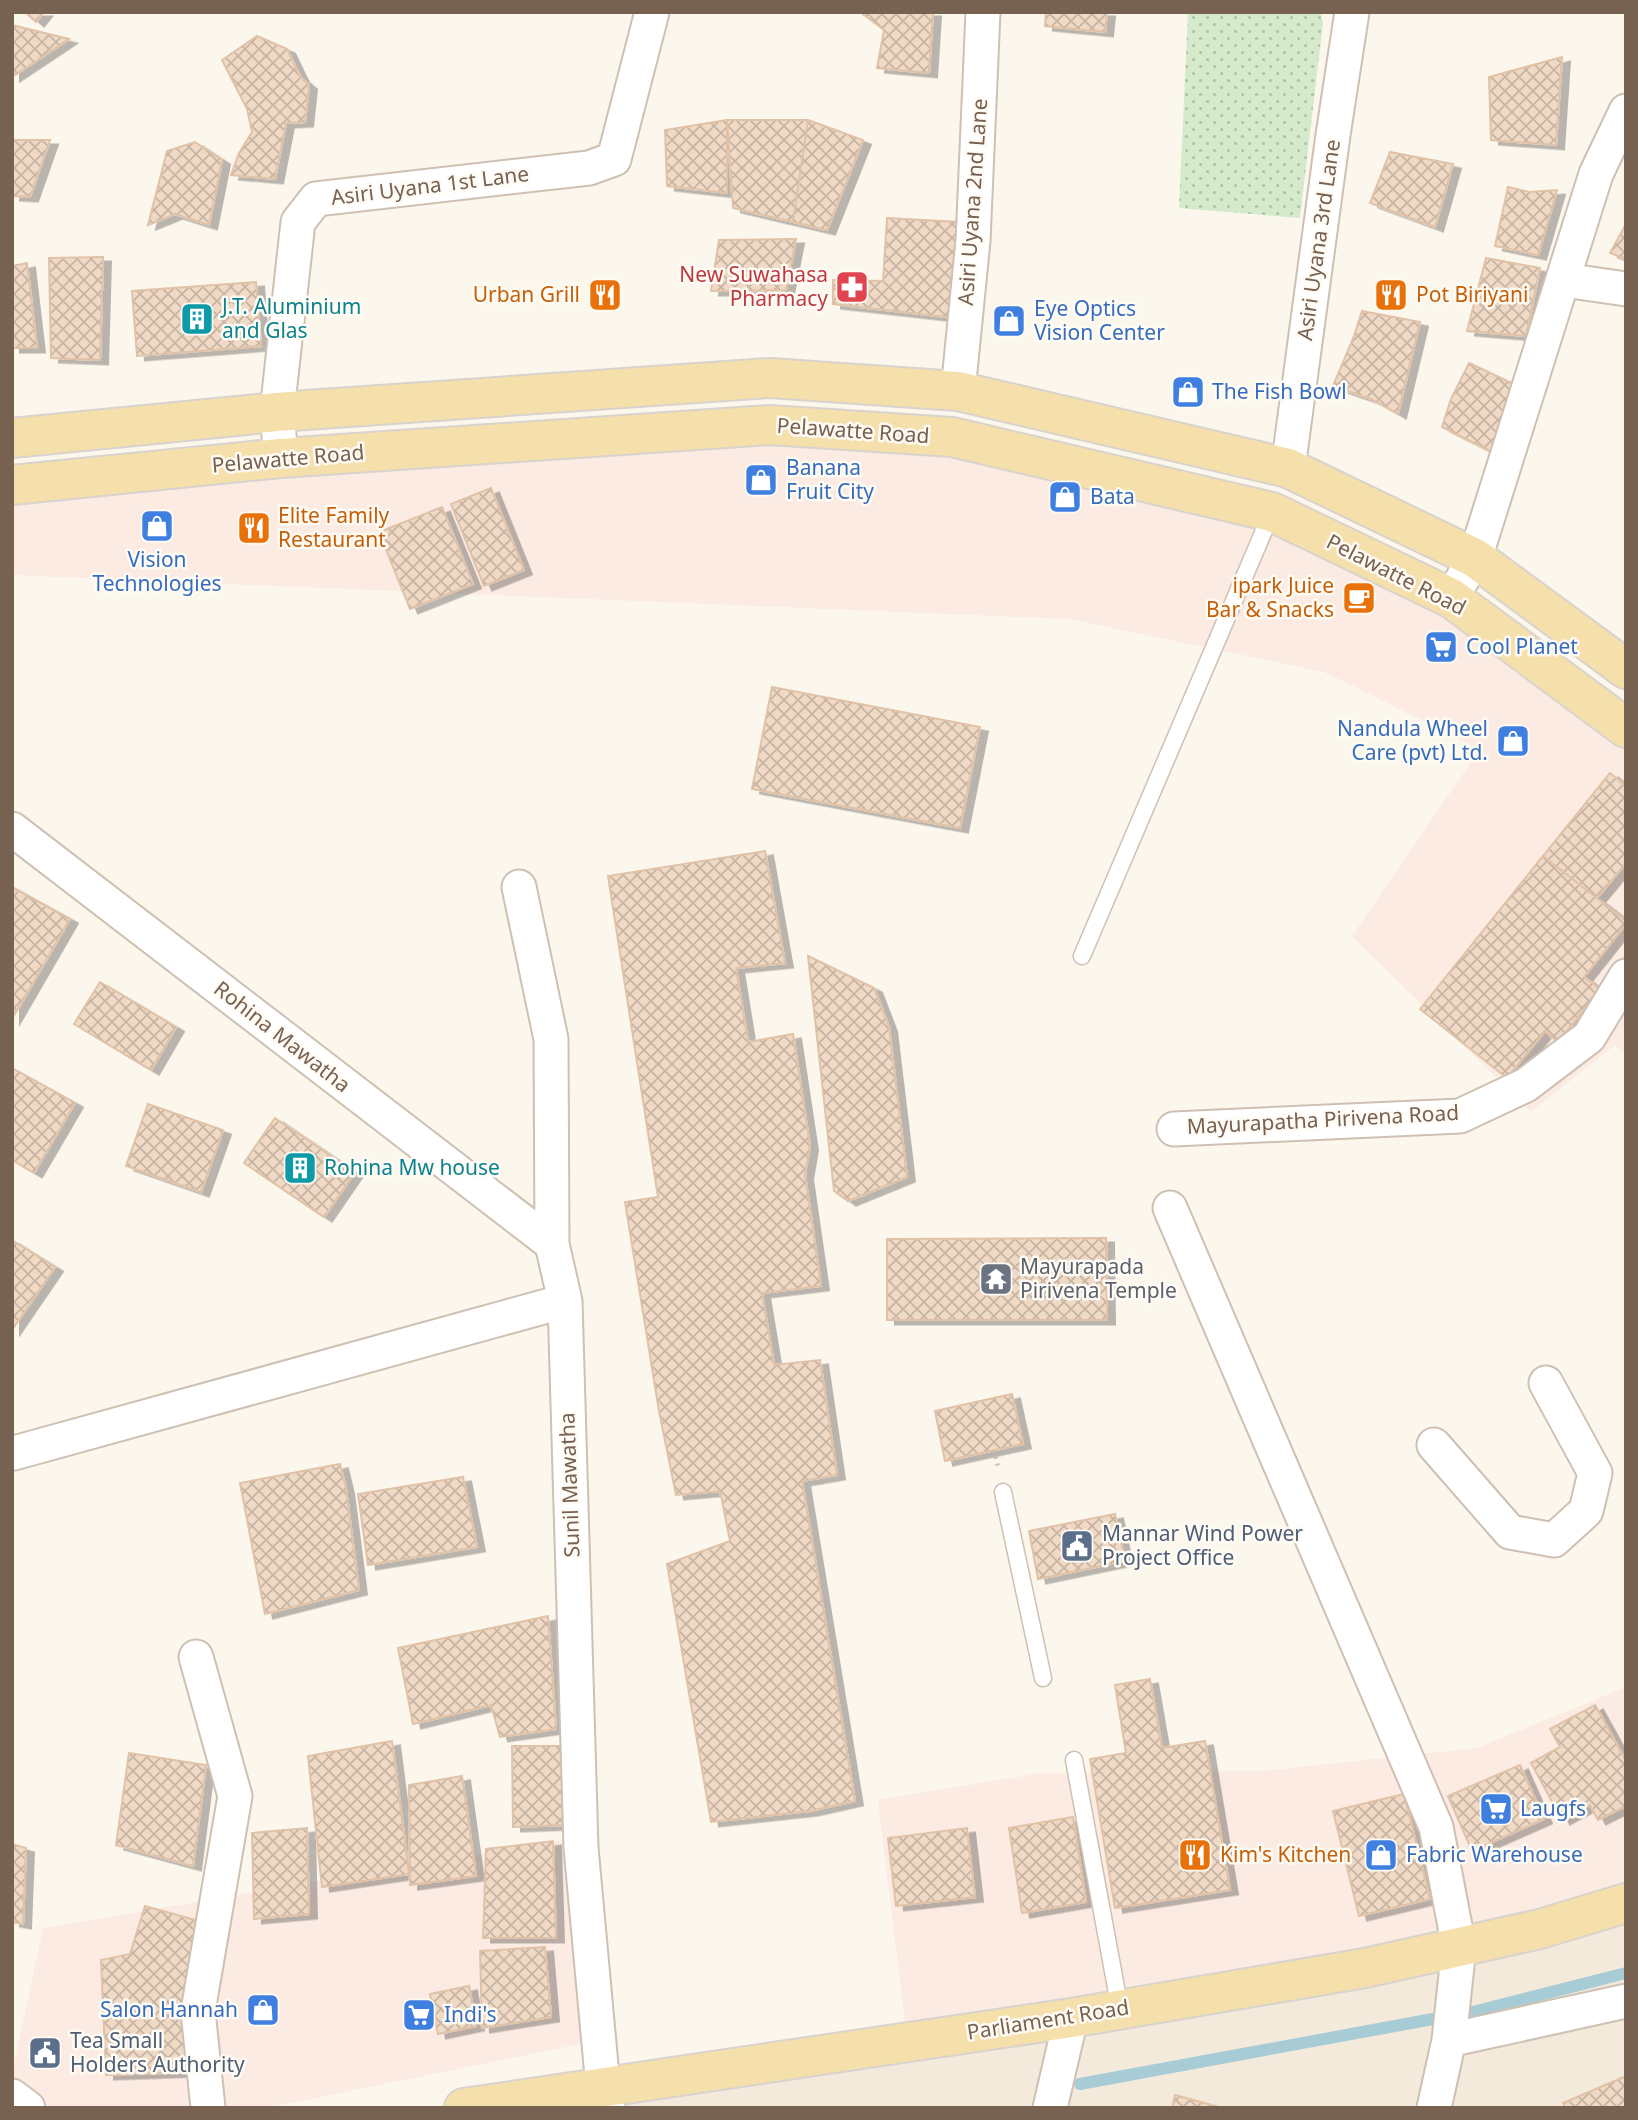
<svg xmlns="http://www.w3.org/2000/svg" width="1638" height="2120" font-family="'Noto Sans',sans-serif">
<defs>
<pattern id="park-dots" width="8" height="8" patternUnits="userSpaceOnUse" patternTransform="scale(1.75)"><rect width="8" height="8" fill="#d5eacb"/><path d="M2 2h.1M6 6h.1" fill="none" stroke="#b2c1a7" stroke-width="1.8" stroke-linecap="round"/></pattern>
<pattern id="building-cross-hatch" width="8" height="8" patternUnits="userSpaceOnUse" patternTransform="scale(1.75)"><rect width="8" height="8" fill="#f0dac6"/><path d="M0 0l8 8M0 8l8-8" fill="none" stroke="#c7b4a3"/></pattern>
<filter id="shadow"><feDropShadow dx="8" dy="4.5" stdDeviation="0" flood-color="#0004"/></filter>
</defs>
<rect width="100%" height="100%" fill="#fcf7ed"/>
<path fill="#f3eadc" d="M1626,1909V2108H502Z"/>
<path fill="#fbebe2" d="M770,437L950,450L1268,524L1444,608L1626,743V1056L1615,1045L1531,1112L1352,936L1480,749L1324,672L1069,619L12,575V499Z
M1626,1687V1888L1456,1937L906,2032L878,1800L1042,1773L1262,1771L1477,1748Z
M568,1839L586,2043L266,2108H12V2074L43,1928Z"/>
<path fill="url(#park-dots)" d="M1188,12H1320L1323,23L1300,218L1179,208Z"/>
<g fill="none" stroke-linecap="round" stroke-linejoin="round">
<path stroke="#a8ccd6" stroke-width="12" d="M1465,2014L1626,1973
M1080,2084L1433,2019"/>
</g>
<path fill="url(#building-cross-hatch)" stroke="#e1c2a7" stroke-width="2" filter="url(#shadow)" d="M25,12H44L36,22Z
M860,12H933L929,73L877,68L884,30Z
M1046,12H1107L1105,32L1045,26Z
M12,25L69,39L12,77Z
M257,36L287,49L301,78L309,85L305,122L286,123L275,179L231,175L239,153L252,132L247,109L222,60Z
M1562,57L1556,145L1491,140L1489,77Z
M727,120V193L667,186L665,130Z
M727,120H808L793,222L733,208Z
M808,120L863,140L827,230L793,222Z
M12,140H50L30,197L12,196Z
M195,142L222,160L209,225L175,214L148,225L167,151Z
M1390,152L1453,164L1435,227L1370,203Z
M1508,187L1529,192L1557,190L1538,255L1495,246Z
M887,218L960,222L955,318L833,304V280L883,281Z
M1626,224V259L1610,253Z
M796,239L786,290L711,291L719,240Z
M103,257L100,360L51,358L49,258Z
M1486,258L1540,268L1526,336L1467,331Z
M27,263L37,348H12V266Z
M256,282L261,346L137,356L132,291Z
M1362,311L1420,322L1398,414L1371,399L1333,386L1354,336Z
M1469,363L1518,386L1498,455L1442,427L1451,399Z
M491,488L524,570L484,586L451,504Z
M442,507L473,584L410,609L379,532Z
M772,687L980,727L960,828L752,789Z
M1610,773L1626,786V863L1597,898L1543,856Z
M765,851L785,963L736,968L748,1042L793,1034L810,1146L805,1175L821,1286L762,1293L774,1365L820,1360L837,1475L802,1481L855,1801L810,1811L711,1822L667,1564L730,1541L720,1491L676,1495L659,1411L625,1202L658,1197L608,876Z
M1543,856L1626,921V924L1584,977L1600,989L1558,1042L1545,1031L1507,1078L1420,1009Z
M12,887L70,919L12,1019Z
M808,956L874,988L889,1027L907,1177L848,1201L834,1191Z
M100,982L176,1027L151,1070L74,1024Z
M12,1068L75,1103L34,1173L12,1160Z
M148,1104L223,1130L201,1192L126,1166Z
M275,1118L355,1172L324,1217L244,1163Z
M1106,1238L1107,1320H887V1239Z
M12,1240L55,1267L12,1330Z
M1012,1394L1023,1444L945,1461L935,1411Z
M340,1464L346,1489L359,1590L265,1614L240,1483Z
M463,1477L477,1547L368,1565L358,1494Z
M1115,1514L1125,1561L1038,1579L1029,1531Z
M548,1616L556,1729L500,1737L491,1705L413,1724L398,1648Z
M1150,1679L1162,1748L1205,1741L1230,1890L1115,1908L1090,1759L1126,1753L1115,1685Z
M1595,1705L1626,1761V1806L1598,1820L1590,1805L1562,1820L1531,1763L1560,1747L1550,1729Z
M392,1741L409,1874L322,1887L308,1756Z
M512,1746H565V1825L513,1827Z
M129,1753L206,1765L193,1866L116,1845Z
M1520,1765L1544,1819L1472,1851L1448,1796Z
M462,1776L476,1876L410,1885L409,1785Z
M1404,1794L1430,1899L1359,1916L1333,1811Z
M1073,1817L1086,1902L1022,1913L1009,1828Z
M307,1828L309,1914L254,1919L252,1833Z
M967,1828L975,1897L896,1906L888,1838Z
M553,1841L556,1938H483L486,1849Z
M12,1844L26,1848L23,1924L12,1922Z
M145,1906L206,1923L191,2072L106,2075L101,1960L130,1954Z
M545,1947L551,2017L482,2028L480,1951Z
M469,1986L476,2026L438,2034L430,1994Z
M1626,2076V2108H1565L1563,2103Z
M1175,2095L1223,2108H1172Z"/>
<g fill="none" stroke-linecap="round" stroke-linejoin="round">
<defs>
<path id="service" d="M1082,956L1272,512
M1003,1492L1043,1678
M1074,1760L1120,2009"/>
<path id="minor" d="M1564,280L1626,289
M958,391L973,241L983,12
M281,458L277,412L298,222L316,199L589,168L614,159L652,12
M1288,468L1333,135L1352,12
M1451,598L1475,558L1596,174L1626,111
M12,829L552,1244
M519,887L551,1039L552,1244L565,1301L581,1848L603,2087L608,2108
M1174,1129L1460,1116L1526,1085L1589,1037L1626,976
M1170,1208L1436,1827L1459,1947L1449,2040L1434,2108
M1434,1445L1510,1532L1554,1540L1586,1511L1595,1473L1546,1383
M14,1453L565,1301
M196,1657L235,1796L198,2011L208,2108
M1449,2040L1626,2001
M12,2096L28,2108
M1050,2108L1071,2018"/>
<path id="primary" d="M12,438L277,412L770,378L958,391L1288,468L1475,558L1626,669
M12,485L281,458L770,425L952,437L1272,512L1451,598L1626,728
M464,2108L1071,2018L1365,1968L1540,1929L1626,1903"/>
</defs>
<use href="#service" stroke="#cec0b2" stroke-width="19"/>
<use href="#minor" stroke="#cec0b2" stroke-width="37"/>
<use href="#primary" stroke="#d9d3ce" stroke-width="42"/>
<path stroke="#d5bda8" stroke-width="4.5" stroke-dasharray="2 5" stroke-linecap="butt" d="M994,1450L998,1467"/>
<use href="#service" stroke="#fff" stroke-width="16"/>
<use href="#minor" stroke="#fff" stroke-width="33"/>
<use href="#primary" stroke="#f5dfab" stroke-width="38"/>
</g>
<defs>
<symbol id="pharmacy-square" viewBox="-11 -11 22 22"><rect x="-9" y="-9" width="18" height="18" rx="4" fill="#e0444e" stroke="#fefbf4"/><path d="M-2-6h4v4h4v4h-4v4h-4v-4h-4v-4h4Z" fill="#fff"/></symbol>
<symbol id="restaurant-square" viewBox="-11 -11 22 22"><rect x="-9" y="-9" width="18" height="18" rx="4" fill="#e8710a" stroke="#fefbf4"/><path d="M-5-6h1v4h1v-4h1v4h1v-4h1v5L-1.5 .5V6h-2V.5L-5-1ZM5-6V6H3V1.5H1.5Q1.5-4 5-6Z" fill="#fff"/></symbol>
<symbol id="building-square" viewBox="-11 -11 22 22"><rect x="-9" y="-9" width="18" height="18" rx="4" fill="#0f9aa8" stroke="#fefbf4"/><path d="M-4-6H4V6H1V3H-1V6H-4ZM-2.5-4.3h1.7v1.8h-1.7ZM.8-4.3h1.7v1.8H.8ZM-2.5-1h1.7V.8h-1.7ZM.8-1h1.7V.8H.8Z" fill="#fff"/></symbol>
<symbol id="shop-square" viewBox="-11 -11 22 22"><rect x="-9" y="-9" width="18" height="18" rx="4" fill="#3f7fe0" stroke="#fefbf4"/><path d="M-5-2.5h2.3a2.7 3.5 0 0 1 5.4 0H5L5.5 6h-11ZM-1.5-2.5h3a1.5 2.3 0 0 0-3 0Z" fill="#fff"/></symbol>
<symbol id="cafe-square" viewBox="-11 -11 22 22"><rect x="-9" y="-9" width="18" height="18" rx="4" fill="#e8710a" stroke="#fefbf4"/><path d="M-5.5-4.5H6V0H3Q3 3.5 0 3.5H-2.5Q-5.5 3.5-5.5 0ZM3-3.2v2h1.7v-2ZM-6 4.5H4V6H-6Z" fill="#fff"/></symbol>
<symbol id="supermarket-square" viewBox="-11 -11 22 22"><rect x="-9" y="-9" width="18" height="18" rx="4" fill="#3f7fe0" stroke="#fefbf4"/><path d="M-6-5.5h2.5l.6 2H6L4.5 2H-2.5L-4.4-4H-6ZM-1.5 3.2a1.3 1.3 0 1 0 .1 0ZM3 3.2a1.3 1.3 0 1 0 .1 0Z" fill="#fff"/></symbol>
<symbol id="temple-square" viewBox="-11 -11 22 22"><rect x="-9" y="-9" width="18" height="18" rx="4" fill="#6b7280" stroke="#fefbf4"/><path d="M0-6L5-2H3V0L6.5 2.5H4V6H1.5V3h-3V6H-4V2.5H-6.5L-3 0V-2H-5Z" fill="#fff"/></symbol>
<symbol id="civic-square" viewBox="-11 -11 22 22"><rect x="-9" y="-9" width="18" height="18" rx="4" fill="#5c6f8a" stroke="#fefbf4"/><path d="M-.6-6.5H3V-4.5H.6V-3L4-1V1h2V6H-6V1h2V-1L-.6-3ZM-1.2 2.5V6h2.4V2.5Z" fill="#fff"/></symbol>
</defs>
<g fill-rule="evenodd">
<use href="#pharmacy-square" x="833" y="268" width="38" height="38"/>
<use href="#restaurant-square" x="586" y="276" width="38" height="38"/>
<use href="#restaurant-square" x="1372" y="276" width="38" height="38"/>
<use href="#building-square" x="178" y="300" width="38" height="38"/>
<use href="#shop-square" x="990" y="302" width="38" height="38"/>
<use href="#shop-square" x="1169" y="373" width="38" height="38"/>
<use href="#shop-square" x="742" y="461" width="38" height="38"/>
<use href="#shop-square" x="1046" y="478" width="38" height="38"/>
<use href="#shop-square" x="138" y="507" width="38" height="38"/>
<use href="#restaurant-square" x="235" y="509" width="38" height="38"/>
<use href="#cafe-square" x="1340" y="579" width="38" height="38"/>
<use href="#supermarket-square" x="1422" y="628" width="38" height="38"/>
<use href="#shop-square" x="1494" y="722" width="38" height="38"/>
<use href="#building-square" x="281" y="1149" width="38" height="38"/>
<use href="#temple-square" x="977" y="1260" width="38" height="38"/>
<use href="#civic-square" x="1058" y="1527" width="38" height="38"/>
<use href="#supermarket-square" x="1477" y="1790" width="38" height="38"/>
<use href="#restaurant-square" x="1176" y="1836" width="38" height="38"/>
<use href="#shop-square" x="1362" y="1836" width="38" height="38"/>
<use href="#shop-square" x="244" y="1991" width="38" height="38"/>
<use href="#supermarket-square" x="400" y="1996" width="38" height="38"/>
<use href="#civic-square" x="26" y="2034" width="38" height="38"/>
</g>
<g text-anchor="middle" stroke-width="5" stroke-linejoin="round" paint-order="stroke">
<g font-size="21" fill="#776150" stroke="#fefbf4">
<text transform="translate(430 186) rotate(-7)" y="7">Asiri Uyana 1st Lane</text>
<text transform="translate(973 202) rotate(-86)" y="7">Asiri Uyana 2nd Lane</text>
<text transform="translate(1319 240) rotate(-82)" y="7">Asiri Uyana 3rd Lane</text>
<text transform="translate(853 431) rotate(4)" y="7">Pelawatte Road</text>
<text transform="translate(288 459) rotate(-5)" y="7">Pelawatte Road</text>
<text transform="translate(1396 575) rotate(27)" y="7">Pelawatte Road</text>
<text transform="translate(282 1037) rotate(38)" y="7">Rohina Mawatha</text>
<text transform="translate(1323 1120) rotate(-3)" y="7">Mayurapatha Pirivena Road</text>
<text transform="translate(570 1485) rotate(-92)" y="7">Sunil Mawatha</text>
<text transform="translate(1048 2020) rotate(-9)" y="7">Parliament Road</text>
</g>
<g font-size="21" fill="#be3a42" stroke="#fefbf4" text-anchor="end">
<text x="828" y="282">New Suwahasa<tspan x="828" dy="24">Pharmacy</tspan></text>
</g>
<g font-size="21" fill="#c56008" stroke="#fefbf4" text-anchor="start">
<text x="580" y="302" text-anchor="end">Urban Grill</text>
<text x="1416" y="302">Pot Biriyani</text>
<text x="278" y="523">Elite Family<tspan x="278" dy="24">Restaurant</tspan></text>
<text x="1334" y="593" text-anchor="end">ipark Juice<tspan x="1334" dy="24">Bar &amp; Snacks</tspan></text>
<text x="1220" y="1862">Kim's Kitchen</text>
</g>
<g font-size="21" fill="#0d838f" stroke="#fefbf4" text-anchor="start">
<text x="222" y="314">J.T. Aluminium<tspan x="222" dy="24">and Glas</tspan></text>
<text x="324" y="1175">Rohina Mw house</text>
</g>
<g font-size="21" fill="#366cbe" stroke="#fefbf4" text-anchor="start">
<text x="1034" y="316">Eye Optics<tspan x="1034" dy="24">Vision Center</tspan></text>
<text x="1212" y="399">The Fish Bowl</text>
<text x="786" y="475">Banana<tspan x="786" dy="24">Fruit City</tspan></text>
<text x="1090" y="504">Bata</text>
<text x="157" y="567" text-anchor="middle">Vision<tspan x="157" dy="24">Technologies</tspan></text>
<text x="1466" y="654">Cool Planet</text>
<text x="1488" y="736" text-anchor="end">Nandula Wheel<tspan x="1488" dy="24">Care (pvt) Ltd.</tspan></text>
<text x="1520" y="1816">Laugfs</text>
<text x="1406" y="1862">Fabric Warehouse</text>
<text x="238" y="2017" text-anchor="end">Salon Hannah</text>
<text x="444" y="2022">Indi's</text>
</g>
<g font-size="21" fill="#5b616d" stroke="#fefbf4" text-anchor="start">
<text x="1020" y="1274">Mayurapada<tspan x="1020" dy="24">Pirivena Temple</tspan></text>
</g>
<g font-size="21" fill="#4e5e75" stroke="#fefbf4" text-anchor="start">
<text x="1102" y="1541">Mannar Wind Power<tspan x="1102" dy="24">Project Office</tspan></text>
<text x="70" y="2048">Tea Small<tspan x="70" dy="24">Holders Authority</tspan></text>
</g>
</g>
<rect width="1638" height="2120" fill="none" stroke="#776150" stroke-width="28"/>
</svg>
